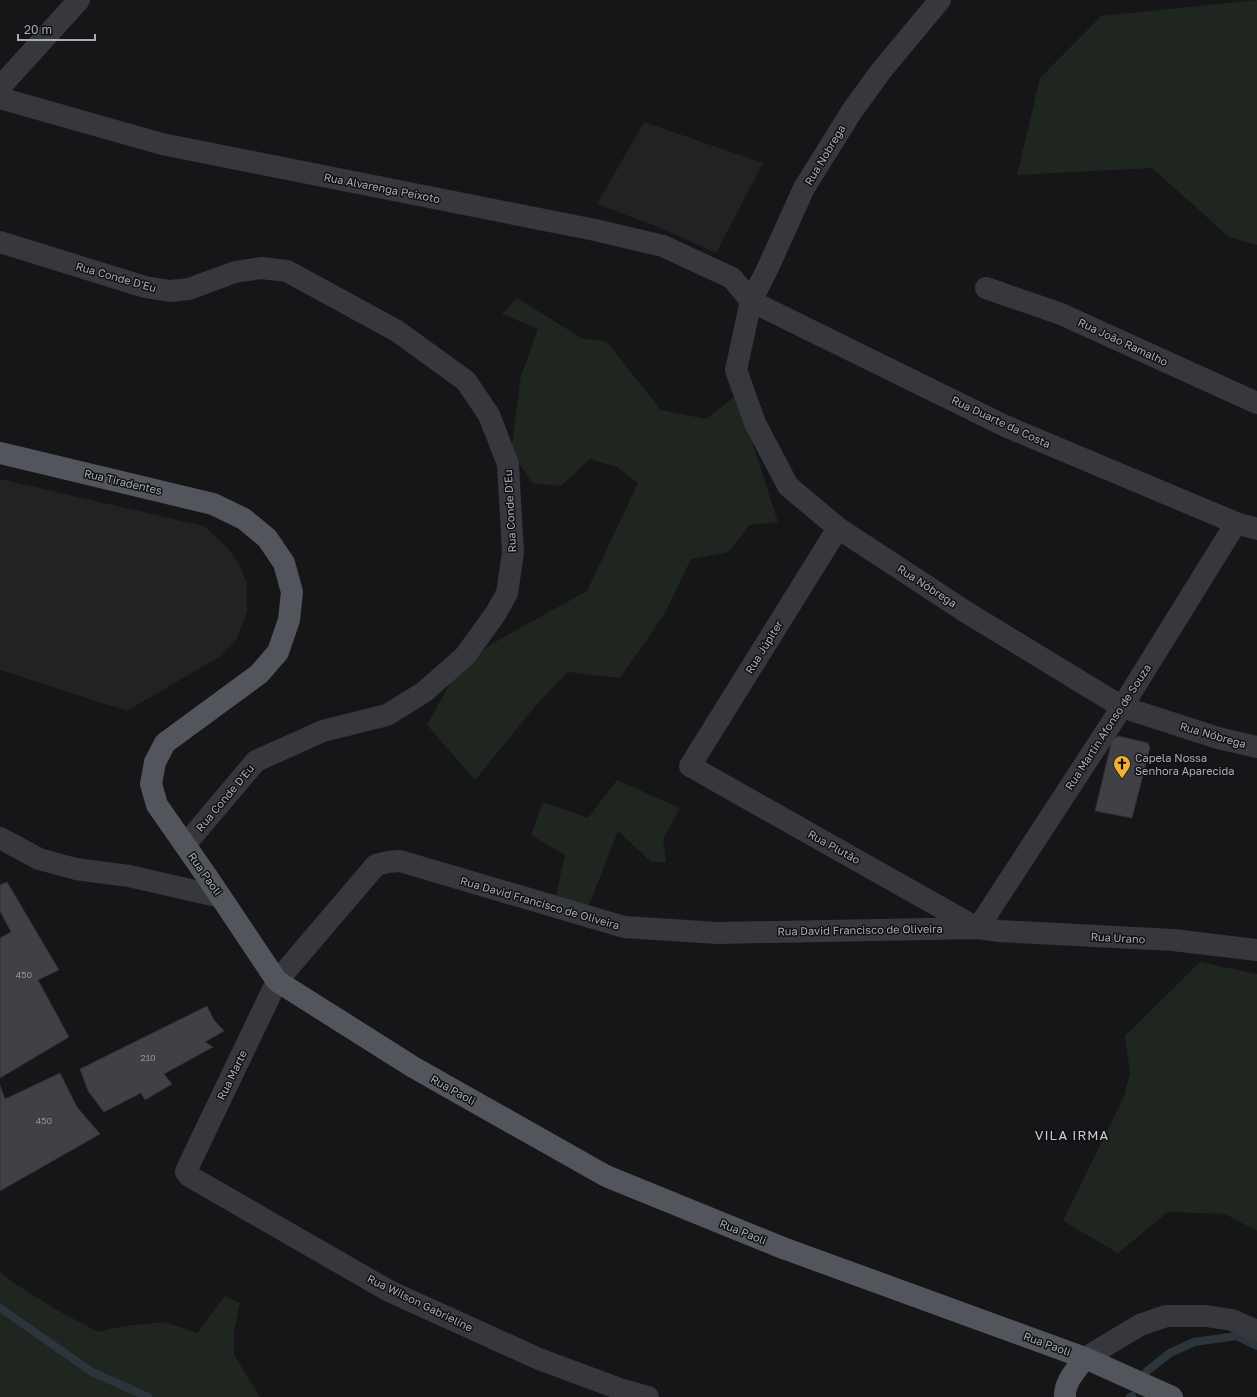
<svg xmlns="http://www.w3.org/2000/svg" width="1257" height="1397" font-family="'Golos Text',sans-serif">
<rect width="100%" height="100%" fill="#161618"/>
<path fill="#222225" d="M644,122L763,163L716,253L660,228L597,204Z
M0,479L204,526L226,546L238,562L247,584V611L237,639L219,657L127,711L0,670Z"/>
<path fill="#1e261f" d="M1257,0V245L1229,237L1152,168L1017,175L1040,78L1101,16Z
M517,298L583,339L606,341L661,410L706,419L737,395L778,522L750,525L728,552L691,559L664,615L620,678L568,672L537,704L475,780L427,725L460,666L495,642L587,591L638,483L617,467L590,459L561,486L532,483L511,451L521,376L538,329L502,314Z
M617,780L680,808L663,839L666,862H651L618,831L587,910L555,900L565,855L531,835L543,802L588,818Z
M1200,962L1257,974V1231L1225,1214L1168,1212L1118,1253L1063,1221L1124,1096L1130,1073L1125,1036Z
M0,1272L17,1285L55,1309L98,1332L124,1326L164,1322L197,1333L225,1296L240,1303L234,1331V1355L260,1397H0V1348L1,1346L0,1344Z"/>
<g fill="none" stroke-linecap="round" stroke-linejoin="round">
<path stroke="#2c353c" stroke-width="8" d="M0,1308L92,1372L148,1397
M1147,1371L1170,1353L1194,1342L1236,1336L1257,1346
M1130,1397L1132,1396"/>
</g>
<path fill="#404145" stroke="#303034" d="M1118,736L1148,743L1150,748L1132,818L1095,811L1112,740Z
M7,882L59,970L38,980L69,1037L0,1078V938L11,932L0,911V885Z
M207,1006L214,1020L224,1031L205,1042L213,1047L164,1074L172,1084L145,1100L141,1093L104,1112L88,1091L80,1069Z
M60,1073L77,1107L100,1134L0,1191V1085L5,1099Z"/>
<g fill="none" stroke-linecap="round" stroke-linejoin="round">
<path stroke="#37383d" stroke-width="22" d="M940,0L881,71L852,111L804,188L766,272L751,301L736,370L755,423L788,486L838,528L966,612L1122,707L1218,738L1257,747
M0,87L79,0
M0,98L162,144L595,230L663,246L732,278L751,301L1005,426L1236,523L1257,529
M0,242L145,287L170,291L189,289L235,272L261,268L287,271L397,331L466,381L489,415L508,464L513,553L507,593L496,613L465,656L424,692L387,715L323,731L256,761L185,845
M986,288L1061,314L1257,403
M838,528L690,766L977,928
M0,838L39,859L76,869L129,876L221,897
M978,928L1122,707L1236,523
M1085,1358L1140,1325L1166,1316H1206L1232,1320L1257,1331
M648,1397L620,1389L539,1359L389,1291L189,1176L186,1172L187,1169L277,981L376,865L388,862L400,861L624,927L718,933L978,928L999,931L1173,940L1257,950"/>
<path stroke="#53555c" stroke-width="22" d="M0,453L213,504L244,519L267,538L284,563L292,592L289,620L278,652L259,674L165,743L155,762L151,784L157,805L208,878L277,981L413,1067L606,1176L783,1248L1085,1358L1172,1397
M1065,1397C1064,1382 1077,1369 1085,1358"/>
</g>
<defs>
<symbol id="church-pin" viewBox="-11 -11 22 30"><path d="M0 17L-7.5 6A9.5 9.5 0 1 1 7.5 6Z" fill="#f2b134" stroke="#111113"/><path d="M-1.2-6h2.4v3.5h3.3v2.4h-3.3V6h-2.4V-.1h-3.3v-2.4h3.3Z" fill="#111"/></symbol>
</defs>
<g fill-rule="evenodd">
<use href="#church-pin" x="1112" y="754" width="20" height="27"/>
</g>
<g text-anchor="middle" stroke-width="3" stroke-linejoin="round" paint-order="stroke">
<g font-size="9" fill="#8e929b">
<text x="24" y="978">450</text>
<text x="148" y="1061">210</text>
<text x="44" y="1124">450</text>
</g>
<g font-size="11" fill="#a8adb8" stroke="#111113">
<text transform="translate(825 155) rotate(-59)" y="4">Rua Nobrega</text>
<text transform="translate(382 188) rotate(11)" y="4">Rua Alvarenga Peixoto</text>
<text transform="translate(116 277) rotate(16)" y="4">Rua Conde D'Eu</text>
<text transform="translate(1123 342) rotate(25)" y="4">Rua João Ramalho</text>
<text transform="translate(1001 422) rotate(25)" y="4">Rua Duarte da Costa</text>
<text transform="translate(123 482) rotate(13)" y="4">Rua Tiradentes</text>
<text transform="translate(510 511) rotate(-93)" y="4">Rua Conde D'Eu</text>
<text transform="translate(927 586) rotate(33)" y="4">Rua Nóbrega</text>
<text transform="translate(764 647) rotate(-58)" y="4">Rua Júpiter</text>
<text transform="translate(1108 727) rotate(-57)" y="4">Rua Martin Afonso de Souza</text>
<text transform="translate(1213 735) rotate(16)" y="4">Rua Nóbrega</text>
<text transform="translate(225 798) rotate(-50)" y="4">Rua Conde D'Eu</text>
<text transform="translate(834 847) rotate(29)" y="4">Rua Plutão</text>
<text transform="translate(205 874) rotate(55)" y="4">Rua Paoli</text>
<text transform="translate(540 903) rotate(16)" y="4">Rua David Francisco de Oliveira</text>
<text transform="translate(860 930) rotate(-1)" y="4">Rua David Francisco de Oliveira</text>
<text transform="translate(1118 938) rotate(3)" y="4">Rua Urano</text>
<text transform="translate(232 1075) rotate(-64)" y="4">Rua Marte</text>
<text transform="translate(453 1090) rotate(29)" y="4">Rua Paoli</text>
<text transform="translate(743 1232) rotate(22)" y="4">Rua Paoli</text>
<text transform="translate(420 1303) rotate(26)" y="4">Rua Wilson Gabrieline</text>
<text transform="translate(1047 1344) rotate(20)" y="4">Rua Paoli</text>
</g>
<g font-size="11" fill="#a8adb8" stroke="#111113" text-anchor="start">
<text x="1135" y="762">Capela Nossa<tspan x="1135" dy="13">Senhora Aparecida</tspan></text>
</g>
<g font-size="13" letter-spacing="1" fill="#c9ccd4" stroke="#111113">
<text x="1072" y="1140">VILA IRMA</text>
</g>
</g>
<path d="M18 34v6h77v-6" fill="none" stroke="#a8adb8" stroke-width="2"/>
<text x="24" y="34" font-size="12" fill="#a8adb8" stroke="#111113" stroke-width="3" paint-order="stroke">20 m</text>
</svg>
